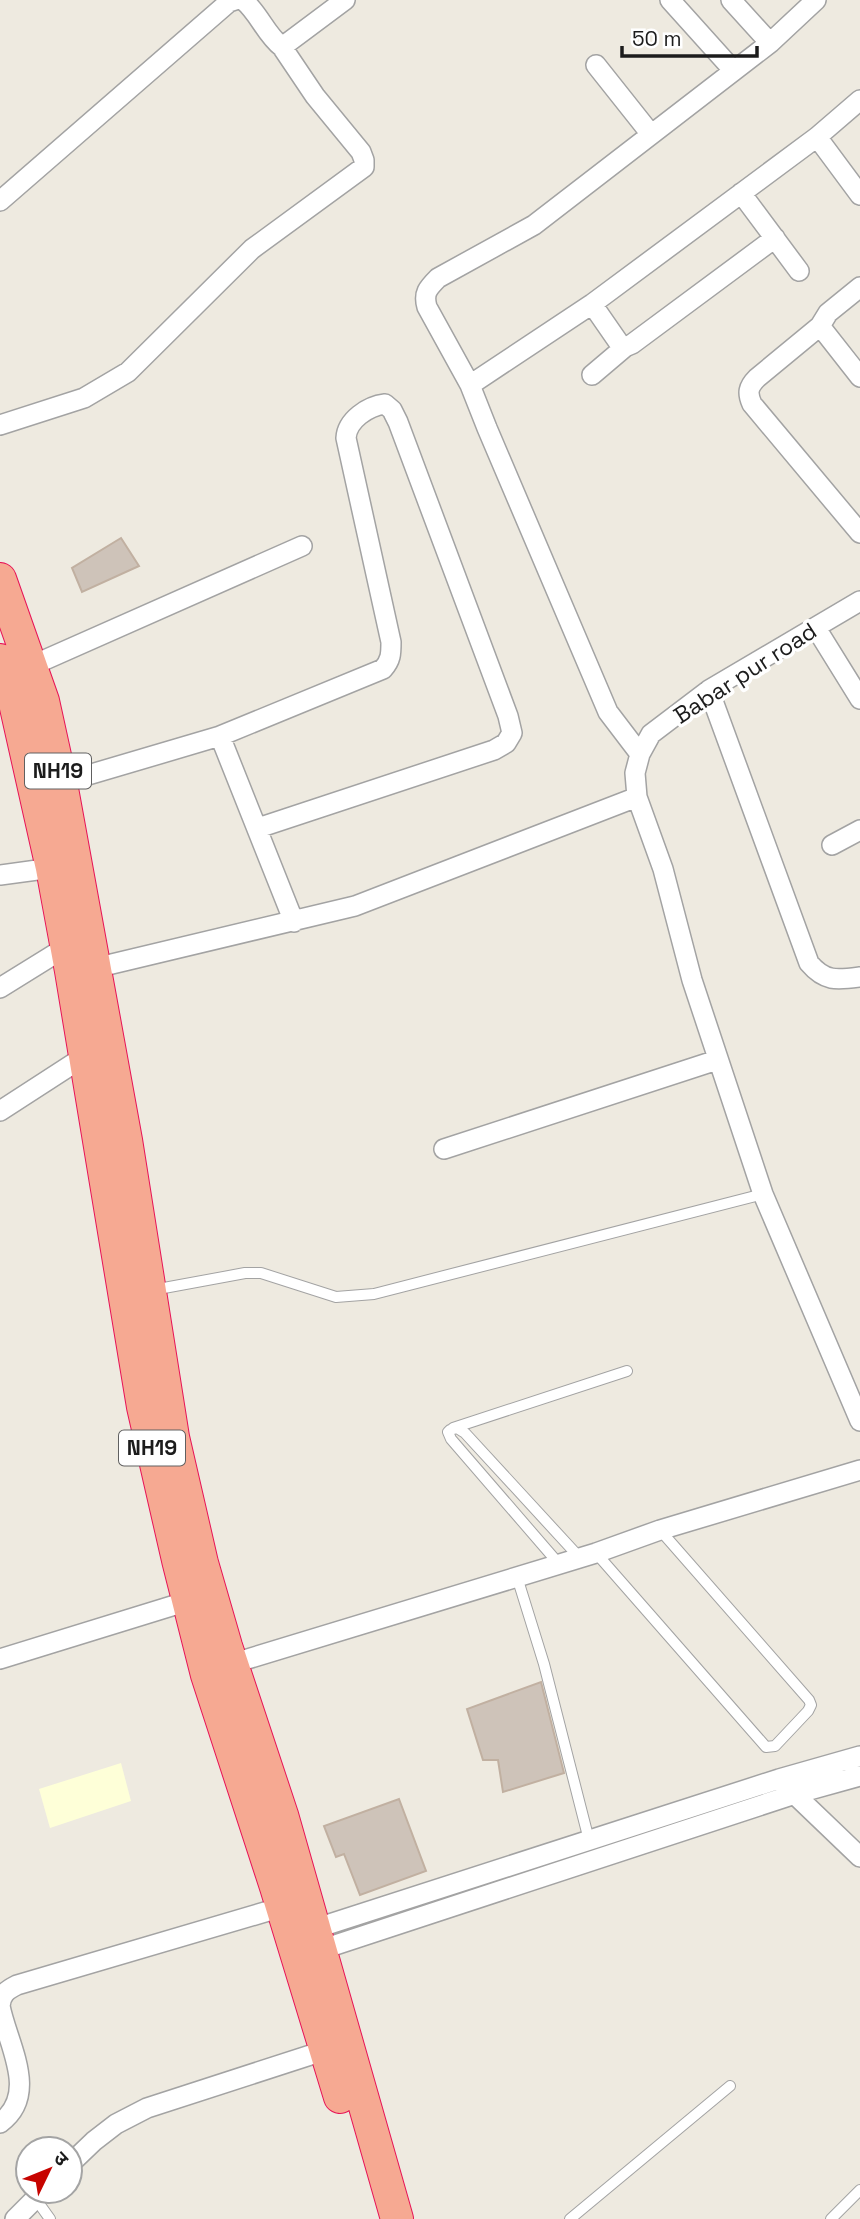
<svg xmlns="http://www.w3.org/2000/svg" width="860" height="2219" font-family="'Space Grotesk','Noto Sans Devanagari',sans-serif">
<rect width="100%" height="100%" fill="#eeeae0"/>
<path fill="#feffd8" d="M121,1763L131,1801L50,1828L39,1789Z"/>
<path fill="#cec3b9" stroke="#c1b0a1" stroke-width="2" d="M121,538L139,566L82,592L72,568Z
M541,1682L564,1773L503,1792L498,1760H483L467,1709Z
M399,1799L426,1871L360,1895L344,1854L336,1857L324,1826Z"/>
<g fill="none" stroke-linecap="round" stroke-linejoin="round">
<defs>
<path id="service" d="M153,1290L245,1273H261L336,1297L374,1294L763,1194
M453,1428L627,1371
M596,1553L766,1747L775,1746L808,1711L811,1705L809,1700L660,1530
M559,1564L451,1439L448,1432L450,1430L457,1428L465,1433L580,1558
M517,1577L544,1664L589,1840
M35,2198L50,2219
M570,2219L730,2086
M831,2219L860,2190"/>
<path id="minor" d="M243,0C259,13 266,35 282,47L345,0
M670,0L733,70
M731,0L770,43
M596,65L650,133
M817,137L860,195
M741,193L799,271
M0,201L229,2L235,0
M860,287L828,313L820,326L757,378C748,387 747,393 752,404L860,533
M592,304L619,343L625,347L632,344L775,238
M820,326L860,377
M592,375L625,347
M470,385L592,304L817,137L860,100
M0,425L84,398L128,372L252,249L364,167V160L361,152L315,96L282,47
M860,601L709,690L651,734L640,754L635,773L637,797L663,869L692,980L763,1194L860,1421
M816,628L860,699
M31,666L302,546
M709,690L809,963C825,982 837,980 860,977
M220,736L383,669C391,660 391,654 391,642L346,438C347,420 368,406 385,404L392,410L398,422L508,716L512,733L506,743L494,750L258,828
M640,754L608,712L487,428L470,385L427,307C423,293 428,288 438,278L534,225L770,43L816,0
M61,783L220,736L294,922
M832,845L860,830
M0,875L52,868
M95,968L355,906L637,797
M0,988L66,947
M0,1111L85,1056
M444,1149L717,1060
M0,1659L188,1601
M231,1664L596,1553L660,1530L860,1470
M787,1787L860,1857
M314,1929L779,1779L860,1756
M320,1950L795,1794L860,1776
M0,2123C40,2094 7,2043 0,2006C1,1994 7,1990 17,1985L282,1907
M70,2164L94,2141L116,2124L147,2108L326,2050
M15,2219L43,2191"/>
<path id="trunk" d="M0,579L43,701L61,783L126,1140L173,1437L202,1563L226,1646L282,1815L397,2219
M0,660L15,703L52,868L71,971L143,1407L178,1560L207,1675L276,1887L340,2097"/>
</defs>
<use href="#service" stroke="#a3a3a3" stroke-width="12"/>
<use href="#minor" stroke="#a3a3a3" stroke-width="22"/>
<use href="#trunk" stroke="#e71357" stroke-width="34"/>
<use href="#service" stroke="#fff" stroke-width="10"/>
<use href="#minor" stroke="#fff" stroke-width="19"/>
<use href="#trunk" stroke="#f6a992" stroke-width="32"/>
</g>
<g text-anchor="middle" stroke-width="7" stroke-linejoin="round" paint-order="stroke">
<g fill="#fff" stroke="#606060" stroke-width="2">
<rect x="25" y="753.5" width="66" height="35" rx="5"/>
<rect x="119" y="1430.5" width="66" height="35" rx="5"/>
</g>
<g font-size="21" font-weight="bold" fill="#1c1c1c">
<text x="58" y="778">NH19</text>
<text x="152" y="1455">NH19</text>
</g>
<g font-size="23" fill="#1c1c1c" stroke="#fff">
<text transform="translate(745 673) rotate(-33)" y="8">Babar pur road</text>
</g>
</g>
<g transform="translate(49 2170) rotate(47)"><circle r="33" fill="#ffffff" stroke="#a4a4a4" stroke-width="2"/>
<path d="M0-5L12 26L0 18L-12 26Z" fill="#c70400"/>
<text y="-10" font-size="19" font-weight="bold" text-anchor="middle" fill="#1c1c1c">उ</text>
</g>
<path d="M622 46v10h135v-10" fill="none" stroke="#1c1c1c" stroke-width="3.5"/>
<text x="632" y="46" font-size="21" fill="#1c1c1c" stroke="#ffffff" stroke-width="5" paint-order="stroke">50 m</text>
</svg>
